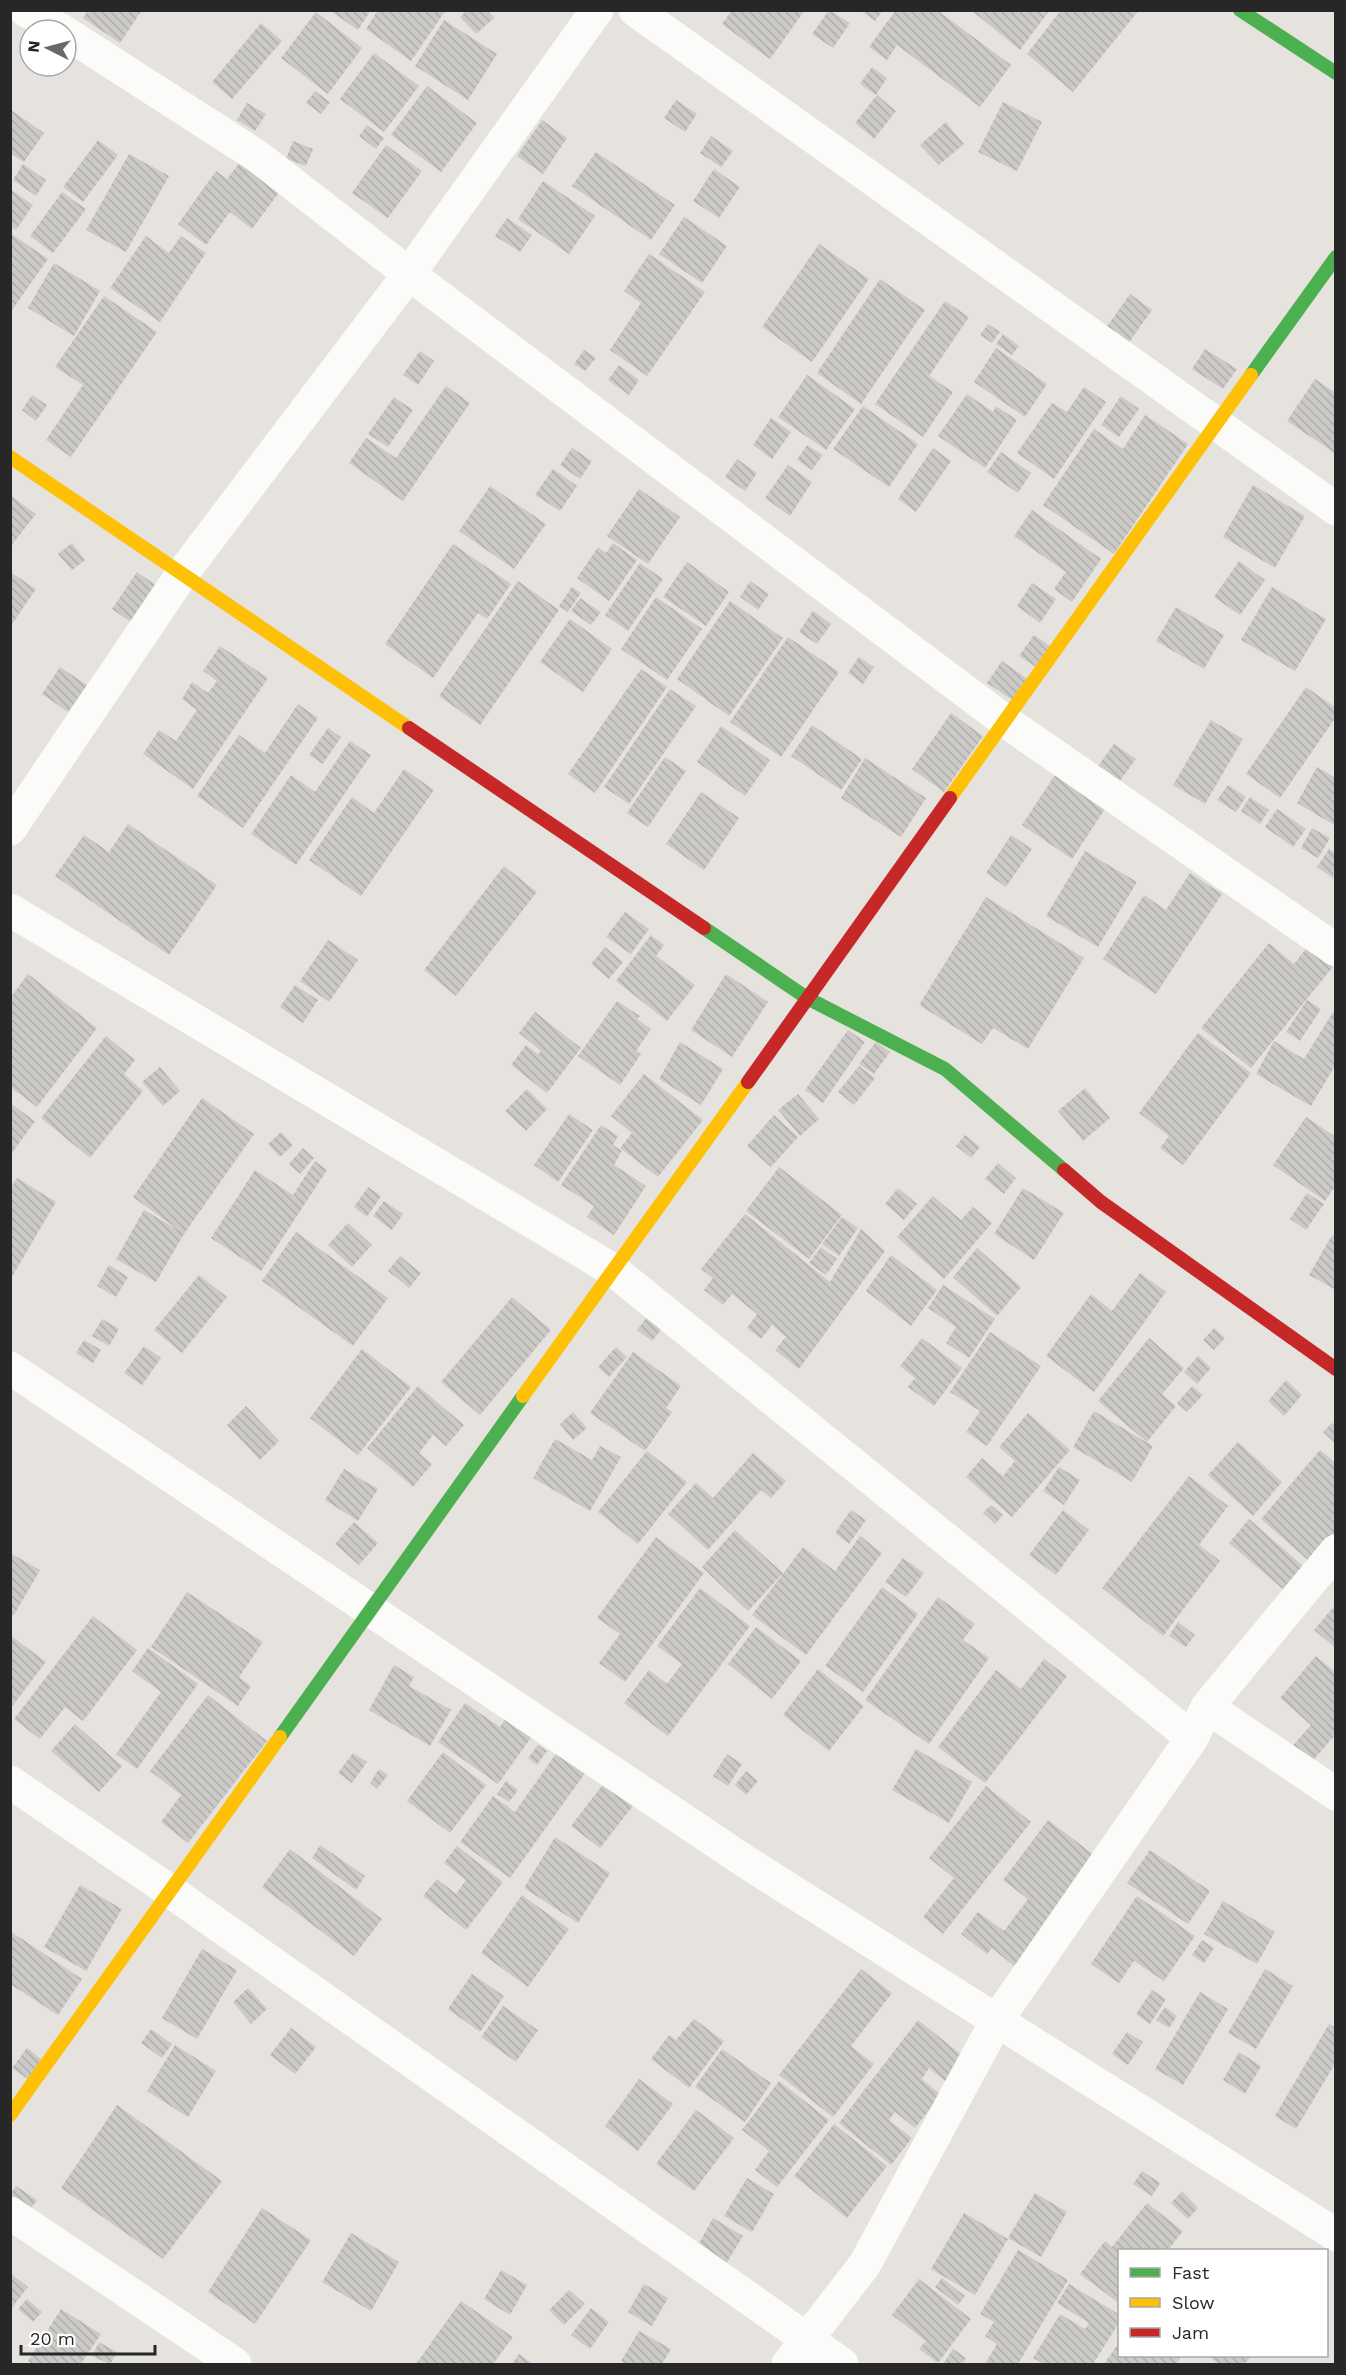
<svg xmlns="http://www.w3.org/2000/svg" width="1346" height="2375" font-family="'Work Sans',sans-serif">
<defs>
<pattern id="building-back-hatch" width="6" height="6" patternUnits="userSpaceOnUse" patternTransform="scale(1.5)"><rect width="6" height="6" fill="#cccac7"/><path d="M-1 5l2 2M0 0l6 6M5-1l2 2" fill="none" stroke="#afaeab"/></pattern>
</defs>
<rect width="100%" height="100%" fill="#e6e2de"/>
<path fill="url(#building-back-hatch)" d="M88,10H142L120,43L83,18Z
M329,10H371L358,30Z
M378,10H446L411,61L366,29Z
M467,10H487L494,18L476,34L460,17Z
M732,10H805L770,59L722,24Z
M829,10L850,23L833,48L812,34Z
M860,10H883L875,21Z
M896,10H937L1011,65L980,107L897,45L887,60L869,47Z
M971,10H1050L1020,50Z
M1061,10H1139L1073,92L1027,54Z
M316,12L362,48L328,94L281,58Z
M444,20L497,54L468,100L415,66Z
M261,23L282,41L232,99L212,82Z
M374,53L419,86L384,132L340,99Z
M872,67L887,78L876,95L860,84Z
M427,86L477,123L441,172L391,135Z
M315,91L330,102L321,114L306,103Z
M877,95L896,111L874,139L855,123Z
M676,100L697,114L685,132L664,118Z
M1003,102L1042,122L1017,171L978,152Z
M247,103L266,114L255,131L237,120Z
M11,110L44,133L24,162L10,153Z
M542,120L567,138L543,174L517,156Z
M946,122L964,144L939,165L920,145Z
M367,125L384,138L376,149L359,136Z
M711,136L733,151L721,167L700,153Z
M98,140L118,155L83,202L63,187Z
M293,141L313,149L306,166L286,159Z
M386,145L422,171L388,218L352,193Z
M596,152L675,205L651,240L572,186Z
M129,154L169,176L126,252L86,230Z
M243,158L283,187L252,229L230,212L206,245L178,224L216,171L227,179Z
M23,164L46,180L36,196L13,180Z
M714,169L740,187L719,218L693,201Z
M543,181L595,216L569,254L518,219Z
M10,189L33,205L16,230L10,226Z
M62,192L86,209L53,253L30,236Z
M684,217L727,246L702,283L659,254Z
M507,218L532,235L520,252L495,236Z
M10,233L48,259L10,313Z
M146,236L169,253L181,236L206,253L160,322L110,288Z
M819,244L869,279L812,362L762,327Z
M649,254L705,292L647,376L610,350L641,303L624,291Z
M54,263L100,291L74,336L28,308Z
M880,279L925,310L861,404L817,373Z
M1130,294L1152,310L1128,344L1106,328Z
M104,296L157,332L71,457L46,440L83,385L55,367Z
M945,301L969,317L929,376L953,392L923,437L875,404Z
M988,324L1000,332L992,343L980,335Z
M1003,334L1019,346L1012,355L996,344Z
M996,348L1047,384L1025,417L974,382Z
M1205,349L1237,369L1223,389L1192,369Z
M584,350L596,358L585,371L574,364Z
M420,351L434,361L418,385L403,375Z
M619,365L639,380L629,395L608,380Z
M807,375L855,409L826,450L778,417Z
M1315,379L1336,393V454L1287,421Z
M446,386L470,403L403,501L349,463L366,438L396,458Z
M1084,387L1106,402L1054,479L1017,453L1052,403L1067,412Z
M967,394L993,412L996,406L1017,420L985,468L938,436Z
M32,395L47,405L36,421L22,410Z
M1121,396L1139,409L1119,437L1101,425Z
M394,397L413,410L388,447L368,434Z
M863,406L918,444L889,487L833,449Z
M1145,415L1188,444L1114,554L1043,505L1094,429L1123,449Z
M771,418L791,432L772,459L753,445Z
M807,445L823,455L812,470L797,460Z
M572,448L592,461L580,479L560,465Z
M933,448L951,461L916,512L898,499Z
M1001,452L1031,473L1018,493L987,472Z
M737,459L757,473L745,491L725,477Z
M788,465L812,482L790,516L765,498Z
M553,469L577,486L560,511L535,495Z
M1253,485L1305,516L1275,568L1223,537Z
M490,486L546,524L514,569L459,531Z
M639,489L680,517L648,564L607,536Z
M10,495L36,514L10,547Z
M1032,510L1101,559L1072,602L1054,589L1066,572L1014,536Z
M72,543L85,560L72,570L58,554Z
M613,543L637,560L609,601L577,578L598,547L606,553Z
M453,544L511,584L487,619L478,613L433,678L385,644Z
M1239,561L1265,580L1240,615L1214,597Z
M687,562L729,592L706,626L663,597Z
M640,563L663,579L628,631L605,615Z
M10,572L36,589L10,627Z
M137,572L160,588L135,625L112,609Z
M518,581L559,610L480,725L439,696Z
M750,581L769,594L758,610L740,597Z
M1032,583L1056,599L1040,623L1017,606Z
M572,587L581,593L568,612L559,606Z
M1272,587L1326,619L1295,671L1241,640Z
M656,597L702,629L667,680L621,649Z
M580,598L601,612L591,625L571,611Z
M730,601L783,638L729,716L677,679Z
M1176,607L1224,635L1204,669L1156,641Z
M813,611L831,624L817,644L799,632Z
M570,619L612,649L583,692L540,662Z
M1034,635L1056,650L1042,671L1019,656Z
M788,637L839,672L781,757L730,722Z
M220,646L268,678L193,789L143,754L159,730L176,741L197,710L182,699L192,682L208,693L217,681L203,671Z
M859,657L874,667L863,684L848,673Z
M1002,661L1029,680L1014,701L987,683Z
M60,667L87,685L68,712L42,694Z
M641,669L667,687L595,793L568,774Z
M1306,687L1336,708V717L1280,798L1246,774Z
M670,689L696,706L629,804L604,787Z
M298,704L318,718L243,828L197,796L239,735L265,753Z
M951,713L983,736L944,792L912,769Z
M1211,720L1243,739L1205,804L1173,785Z
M812,725L862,759L841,790L791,756Z
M721,726L770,760L745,796L697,762Z
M328,728L341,737L323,764L309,755Z
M350,741L371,755L296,865L251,834L291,775L315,792Z
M1114,744L1136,759L1119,782L1098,766Z
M665,757L686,771L648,827L627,813Z
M865,758L926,798L901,837L841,798Z
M1317,767L1336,778V826L1297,803Z
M404,769L434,790L361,896L309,860L352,797L374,813Z
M1059,769L1109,803L1072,859L1022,825Z
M1228,785L1246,797L1236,812L1217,800Z
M701,792L739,818L704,870L666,844Z
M1250,797L1269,810L1260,824L1241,811Z
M1277,809L1306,829L1293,847L1265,827Z
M128,824L217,885L169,955L55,876L84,835L109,852Z
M1312,828L1330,838L1318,858L1301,848Z
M1011,835L1032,849L1006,887L986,873Z
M1329,849L1336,853L1333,878L1317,867Z
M1085,851L1137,882L1098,947L1046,916Z
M504,866L537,892L456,996L424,970Z
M1190,873L1222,894L1156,994L1103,959L1144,895L1166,910Z
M986,897L1084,958L1028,1049L993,1028L982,1044L919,1005Z
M625,912L649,929L631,954L606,937Z
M651,935L664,945L656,956L695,985L667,1021L616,981Z
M328,940L358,960L329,1002L300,981Z
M1313,940L1336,963L1251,1068L1201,1028L1269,943L1294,964Z
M605,947L623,962L609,979L591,964Z
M28,974L97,1028L37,1107L10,1087V998Z
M726,974L768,1002L732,1057L691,1030Z
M295,985L318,1000L303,1023L280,1007Z
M1307,1000L1321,1009L1300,1041L1286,1032Z
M617,1001L640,1016L637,1019L651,1029L636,1051L641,1054L620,1085L578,1056Z
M1336,1007V1064L1311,1106L1256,1074L1274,1041L1304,1059Z
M535,1012L581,1048L547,1093L511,1065L526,1045L538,1054L541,1051L519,1033Z
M848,1030L865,1042L823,1103L805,1090Z
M1198,1033L1251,1073L1183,1165L1160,1148L1169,1136L1139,1113Z
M106,1036L135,1060L124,1074L143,1091L90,1158L41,1118Z
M680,1042L723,1069L701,1105L659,1079Z
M876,1042L890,1052L874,1074L859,1064Z
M859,1066L875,1078L854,1105L838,1092Z
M160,1067L180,1091L163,1106L142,1082Z
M644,1074L703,1120L658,1177L620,1148L632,1133L611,1116Z
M1085,1088L1110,1118L1083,1141L1058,1111Z
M527,1089L547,1109L526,1131L505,1111Z
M798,1094L819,1119L800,1136L778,1110Z
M202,1098L254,1134L184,1234L156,1282L116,1259L144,1210L180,1231L133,1197Z
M10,1103L35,1121L10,1156Z
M569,1114L593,1130L558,1182L534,1165Z
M774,1115L798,1137L771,1167L747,1146Z
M1306,1117L1336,1137V1185L1325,1201L1273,1165Z
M601,1125L618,1136L613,1145L622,1151L614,1165L646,1186L614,1235L587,1217L594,1206L561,1185Z
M281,1132L293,1145L280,1157L268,1144Z
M965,1135L980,1147L971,1158L956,1146Z
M303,1148L314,1158L300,1174L289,1164Z
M315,1161L327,1170L261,1271L211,1238L255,1170L293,1195Z
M998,1163L1016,1178L1004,1194L985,1179Z
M779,1167L842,1215L809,1259L746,1211Z
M17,1178L56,1202L10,1280V1189Z
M368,1187L381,1196L367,1217L354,1207Z
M898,1188L917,1204L904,1220L885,1204Z
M1023,1188L1064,1213L1034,1260L994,1234Z
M1307,1193L1324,1204L1306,1230L1290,1219Z
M933,1196L961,1220L973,1207L992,1223L944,1279L897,1237Z
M384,1201L403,1214L392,1230L373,1216Z
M745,1214L830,1282L861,1229L885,1251L799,1369L775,1350L786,1337L772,1325L761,1339L747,1328L757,1314L732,1294L723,1305L704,1290L713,1278L701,1269Z
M842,1217L858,1228L839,1256L822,1244Z
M348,1223L372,1245L352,1267L328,1245Z
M296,1232L388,1298L353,1346L262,1281Z
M1332,1235L1336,1237V1290L1309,1275Z
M821,1247L837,1259L826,1275L809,1263Z
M977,1248L1021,1287L997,1316L953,1277Z
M891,1255L937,1290L911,1326L866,1291Z
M400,1256L421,1273L409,1288L388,1271Z
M109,1265L128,1277L116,1297L97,1286Z
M1140,1273L1166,1292L1094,1392L1046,1356L1091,1294L1112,1311Z
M199,1275L227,1297L182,1353L154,1330Z
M943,1285L995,1319L969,1358L946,1343L956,1327L928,1308Z
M512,1297L551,1330L480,1415L441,1382Z
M650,1313L665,1325L652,1341L637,1330Z
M102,1319L119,1329L109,1346L92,1336Z
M1214,1328L1225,1338L1214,1350L1203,1340Z
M990,1332L1041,1366L987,1446L966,1432L980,1411L950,1392Z
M922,1338L962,1368L934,1406L908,1387L915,1378L900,1366Z
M1149,1338L1184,1368L1162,1394L1176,1406L1147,1442L1098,1401Z
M84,1340L101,1350L93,1363L76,1353Z
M144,1346L161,1358L142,1385L124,1373Z
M616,1347L627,1357L609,1377L598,1367Z
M362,1349L411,1387L358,1455L310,1418Z
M633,1352L681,1386L666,1408L672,1412L645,1451L590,1413Z
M1198,1356L1211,1368L1197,1384L1184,1372Z
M1286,1380L1302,1395L1284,1416L1268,1401Z
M418,1386L464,1425L446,1446L433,1435L419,1453L432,1464L413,1487L367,1448Z
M1192,1386L1203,1395L1187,1412L1177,1403Z
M246,1406L279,1441L260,1460L227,1425Z
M1094,1411L1153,1446L1132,1482L1073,1447Z
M573,1412L587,1428L573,1440L560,1424Z
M1028,1413L1070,1450L1012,1517L966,1477L982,1458L1003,1476L1015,1461L999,1447Z
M1332,1423L1336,1426V1444L1323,1432Z
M555,1439L592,1460L600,1446L621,1457L590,1511L533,1478Z
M1238,1442L1282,1482L1253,1516L1208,1475Z
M1320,1450L1336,1463V1531L1309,1561L1261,1519Z
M647,1451L687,1482L638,1544L598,1512Z
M753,1453L786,1481L771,1498L761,1490L708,1550L668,1514L696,1483L713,1498Z
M1059,1467L1080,1480L1064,1505L1043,1491Z
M344,1469L378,1489L358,1521L325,1500Z
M1189,1476L1228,1506L1199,1545L1220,1561L1163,1636L1102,1588Z
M991,1505L1003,1515L995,1524L983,1513Z
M851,1510L866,1520L849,1544L835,1533Z
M1063,1510L1089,1530L1056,1575L1029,1555Z
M1249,1519L1303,1566L1283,1589L1229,1543Z
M354,1522L378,1543L359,1565L335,1544Z
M735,1530L783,1573L748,1611L702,1567Z
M860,1536L882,1553L806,1655L752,1615L803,1547L835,1571Z
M656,1537L704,1573L625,1682L599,1663L620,1634L597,1618Z
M10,1553L40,1570L14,1615L10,1613Z
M903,1558L924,1573L906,1597L885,1582Z
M882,1587L918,1614L863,1692L825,1666Z
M700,1588L750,1626L668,1736L624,1703L649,1670L667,1684L682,1664L657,1646Z
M187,1592L263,1642L239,1677L251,1686L238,1706L151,1647Z
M938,1597L975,1624L963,1640L989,1658L929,1744L865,1700Z
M1336,1604V1648L1314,1630Z
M93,1616L137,1650L83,1721L65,1707L40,1739L14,1719Z
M1178,1622L1195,1635L1186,1647L1169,1636Z
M756,1627L801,1661L772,1699L728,1664Z
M10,1635L46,1662L10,1709Z
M148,1648L198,1684L137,1769L116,1754L161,1692L132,1671Z
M1316,1656L1336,1673V1734L1308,1766L1289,1750L1311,1725L1280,1698Z
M1044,1659L1067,1676L985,1783L938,1747L996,1670L1021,1689Z
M394,1665L414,1677L409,1686L451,1710L430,1746L369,1710Z
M818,1669L864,1706L829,1751L783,1715Z
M208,1695L267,1741L188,1843L161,1822L181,1795L150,1771Z
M465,1703L500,1727L509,1713L535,1732L498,1784L438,1742Z
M75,1724L122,1766L99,1792L51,1751Z
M538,1745L547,1751L537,1765L528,1758Z
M560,1748L588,1769L510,1878L460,1842L493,1796L515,1812Z
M916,1749L972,1782L949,1823L892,1790Z
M443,1752L486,1785L450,1833L407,1801Z
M353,1753L367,1762L352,1783L338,1773Z
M727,1754L742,1764L728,1786L713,1776Z
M379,1769L388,1775L377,1789L370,1783Z
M746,1771L758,1781L746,1795L735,1785Z
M506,1781L518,1790L509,1802L497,1794Z
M604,1783L633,1806L600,1848L571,1826Z
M986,1786L1031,1822L943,1934L923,1917L954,1878L929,1858Z
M1048,1820L1098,1858L1015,1967L992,1948L987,1954L961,1934L978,1912L1004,1931L1028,1899L1003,1880Z
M555,1837L610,1873L578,1923L524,1888Z
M320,1845L365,1876L356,1890L312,1858Z
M457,1846L503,1882L466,1930L423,1896L437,1879L456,1894L466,1880L444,1863Z
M290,1849L382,1919L354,1956L262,1887Z
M1150,1850L1210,1891L1188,1924L1127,1883Z
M80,1885L122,1909L86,1971L44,1947Z
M522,1895L569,1929L528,1987L481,1953Z
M1137,1896L1195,1936L1164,1981L1134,1961L1119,1983L1091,1964Z
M1223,1901L1275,1932L1257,1964L1204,1934Z
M10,1931L82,1979L58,2015L10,1984Z
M1202,1940L1214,1948L1204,1963L1192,1955Z
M202,1949L237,1970L197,2039L162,2018Z
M861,1969L892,1993L851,2046L874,2064L833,2117L779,2075Z
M1265,1969L1293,1986L1256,2049L1228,2033Z
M472,1974L504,1996L480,2032L448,2009Z
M248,1988L267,2009L251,2024L233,2002Z
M1152,1990L1166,1999L1150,2024L1136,2014Z
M1200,1992L1228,2009L1183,2085L1155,2069Z
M503,2006L538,2030L516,2062L481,2037Z
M1165,2007L1177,2016L1169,2028L1156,2020Z
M694,2019L724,2041L689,2088L651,2059L669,2035L676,2040Z
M918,2020L968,2060L949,2084L929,2068L922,2079L941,2095L915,2128L895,2112L889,2120L912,2138L891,2165L839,2123Z
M1329,2024L1336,2028V2062L1296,2129L1275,2116Z
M291,2028L316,2047L295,2074L270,2055Z
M151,2029L172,2044L162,2058L141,2043Z
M1127,2032L1143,2042L1128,2065L1112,2054Z
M175,2045L216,2071L188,2117L147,2091Z
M27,2048L46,2063L32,2082L12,2068Z
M722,2049L771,2083L745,2122L695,2087Z
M1239,2052L1261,2066L1245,2094L1223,2080Z
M639,2079L673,2104L638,2151L605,2126Z
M779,2081L829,2120L777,2187L755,2170L769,2151L742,2130Z
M117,2105L222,2181L163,2259L61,2188Z
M696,2110L734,2138L694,2191L656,2164Z
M834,2124L887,2166L847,2218L794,2176Z
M1142,2171L1160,2183L1152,2196L1133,2184Z
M747,2178L774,2194L752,2232L724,2216Z
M16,2186L37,2200L23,2220L10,2211V2195Z
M1182,2191L1198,2208L1188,2219L1171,2203Z
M1035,2193L1067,2212L1041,2257L1008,2238Z
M1147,2203L1183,2231L1168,2250H1120V2304L1080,2274L1105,2241L1112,2247Z
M262,2208L311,2240L255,2324L208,2292Z
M964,2213L1008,2239L975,2295L931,2269Z
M713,2218L743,2236L726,2264L697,2247Z
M351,2233L399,2262L371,2311L322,2282Z
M1018,2250L1068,2280L1018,2364H985L997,2344L985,2336L994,2322L980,2314Z
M501,2270L527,2285L510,2315L484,2299Z
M10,2273L28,2287L10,2310Z
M942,2278L965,2296L958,2305L935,2287Z
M919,2279L971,2319L938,2363L919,2349L926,2341L892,2315Z
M644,2284L668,2298L652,2326L628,2312Z
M1069,2284L1120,2315V2321L1093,2364H1044L1033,2358L1060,2314L1085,2329L1089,2323L1057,2303Z
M569,2290L585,2304L564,2325L549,2310Z
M27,2299L42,2312L33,2322L18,2309Z
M461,2301L513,2337L493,2364H416Z
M591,2308L609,2322L590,2349L571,2335Z
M61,2309L101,2334L81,2364H32L28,2361Z
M639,2331L671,2349L662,2364H627L621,2361Z
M1120,2341V2356H1177L1180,2358L1176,2364H1104Z
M99,2342L117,2352L110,2364L92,2356Z
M953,2349L966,2358L962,2364H943Z
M519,2354L533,2364H512Z
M1208,2356H1252L1244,2364H1219Z"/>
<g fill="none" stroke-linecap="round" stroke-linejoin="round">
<path stroke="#fbfbfa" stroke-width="33" d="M25,10L61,30
M635,10L1336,509
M66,33L257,156L409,274L1005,721L1336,950
M10,829L182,574L409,274L597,10
M10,910L613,1270L1192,1738
M10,1368L746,1862L1336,2235
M1207,1707L1336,1794
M10,1782L170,1891L842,2364
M10,2213L235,2364
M788,2364L865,2264L997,2020L1192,1738L1207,1707L1336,1551"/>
<path stroke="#4caf50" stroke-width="14" d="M1240,10L1336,73
M1251,375L1336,257
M704,928L807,998L945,1069L1064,1170
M280,1737L523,1396"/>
<path stroke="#ffc107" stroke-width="14" d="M10,457L409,728
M950,798L1251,375
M523,1396L748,1082
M10,2115L280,1737"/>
<path stroke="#c62828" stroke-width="14" d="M409,728L704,928
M748,1082L950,798
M1064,1170L1101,1202L1336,1369"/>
</g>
<rect width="1346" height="2375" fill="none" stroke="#272727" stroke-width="24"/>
<rect x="1118" y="2249" width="210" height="108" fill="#ffffff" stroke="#a9a9a9" stroke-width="1.5"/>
<rect x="1130" y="2268" width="30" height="9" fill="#4caf50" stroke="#a9a9a9" stroke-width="1.5"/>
<text x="1172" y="2279" font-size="18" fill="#272727">Fast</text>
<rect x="1130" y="2298" width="30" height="9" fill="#ffc107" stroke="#a9a9a9" stroke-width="1.5"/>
<text x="1172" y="2309" font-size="18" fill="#272727">Slow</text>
<rect x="1130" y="2328" width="30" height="9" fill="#c62828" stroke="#a9a9a9" stroke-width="1.5"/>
<text x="1172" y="2339" font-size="18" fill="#272727">Jam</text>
<g transform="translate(48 48) rotate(276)"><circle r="28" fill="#ffffff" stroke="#a9a9a9" stroke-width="1.5"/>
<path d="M0-4.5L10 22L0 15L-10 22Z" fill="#6a6867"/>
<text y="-9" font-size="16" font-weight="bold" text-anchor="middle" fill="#272727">N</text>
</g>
<path d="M21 2345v9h134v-9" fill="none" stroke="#272727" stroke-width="3"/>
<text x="30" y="2345" font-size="18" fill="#272727" stroke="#ffffff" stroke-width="4.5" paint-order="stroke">20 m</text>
</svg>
